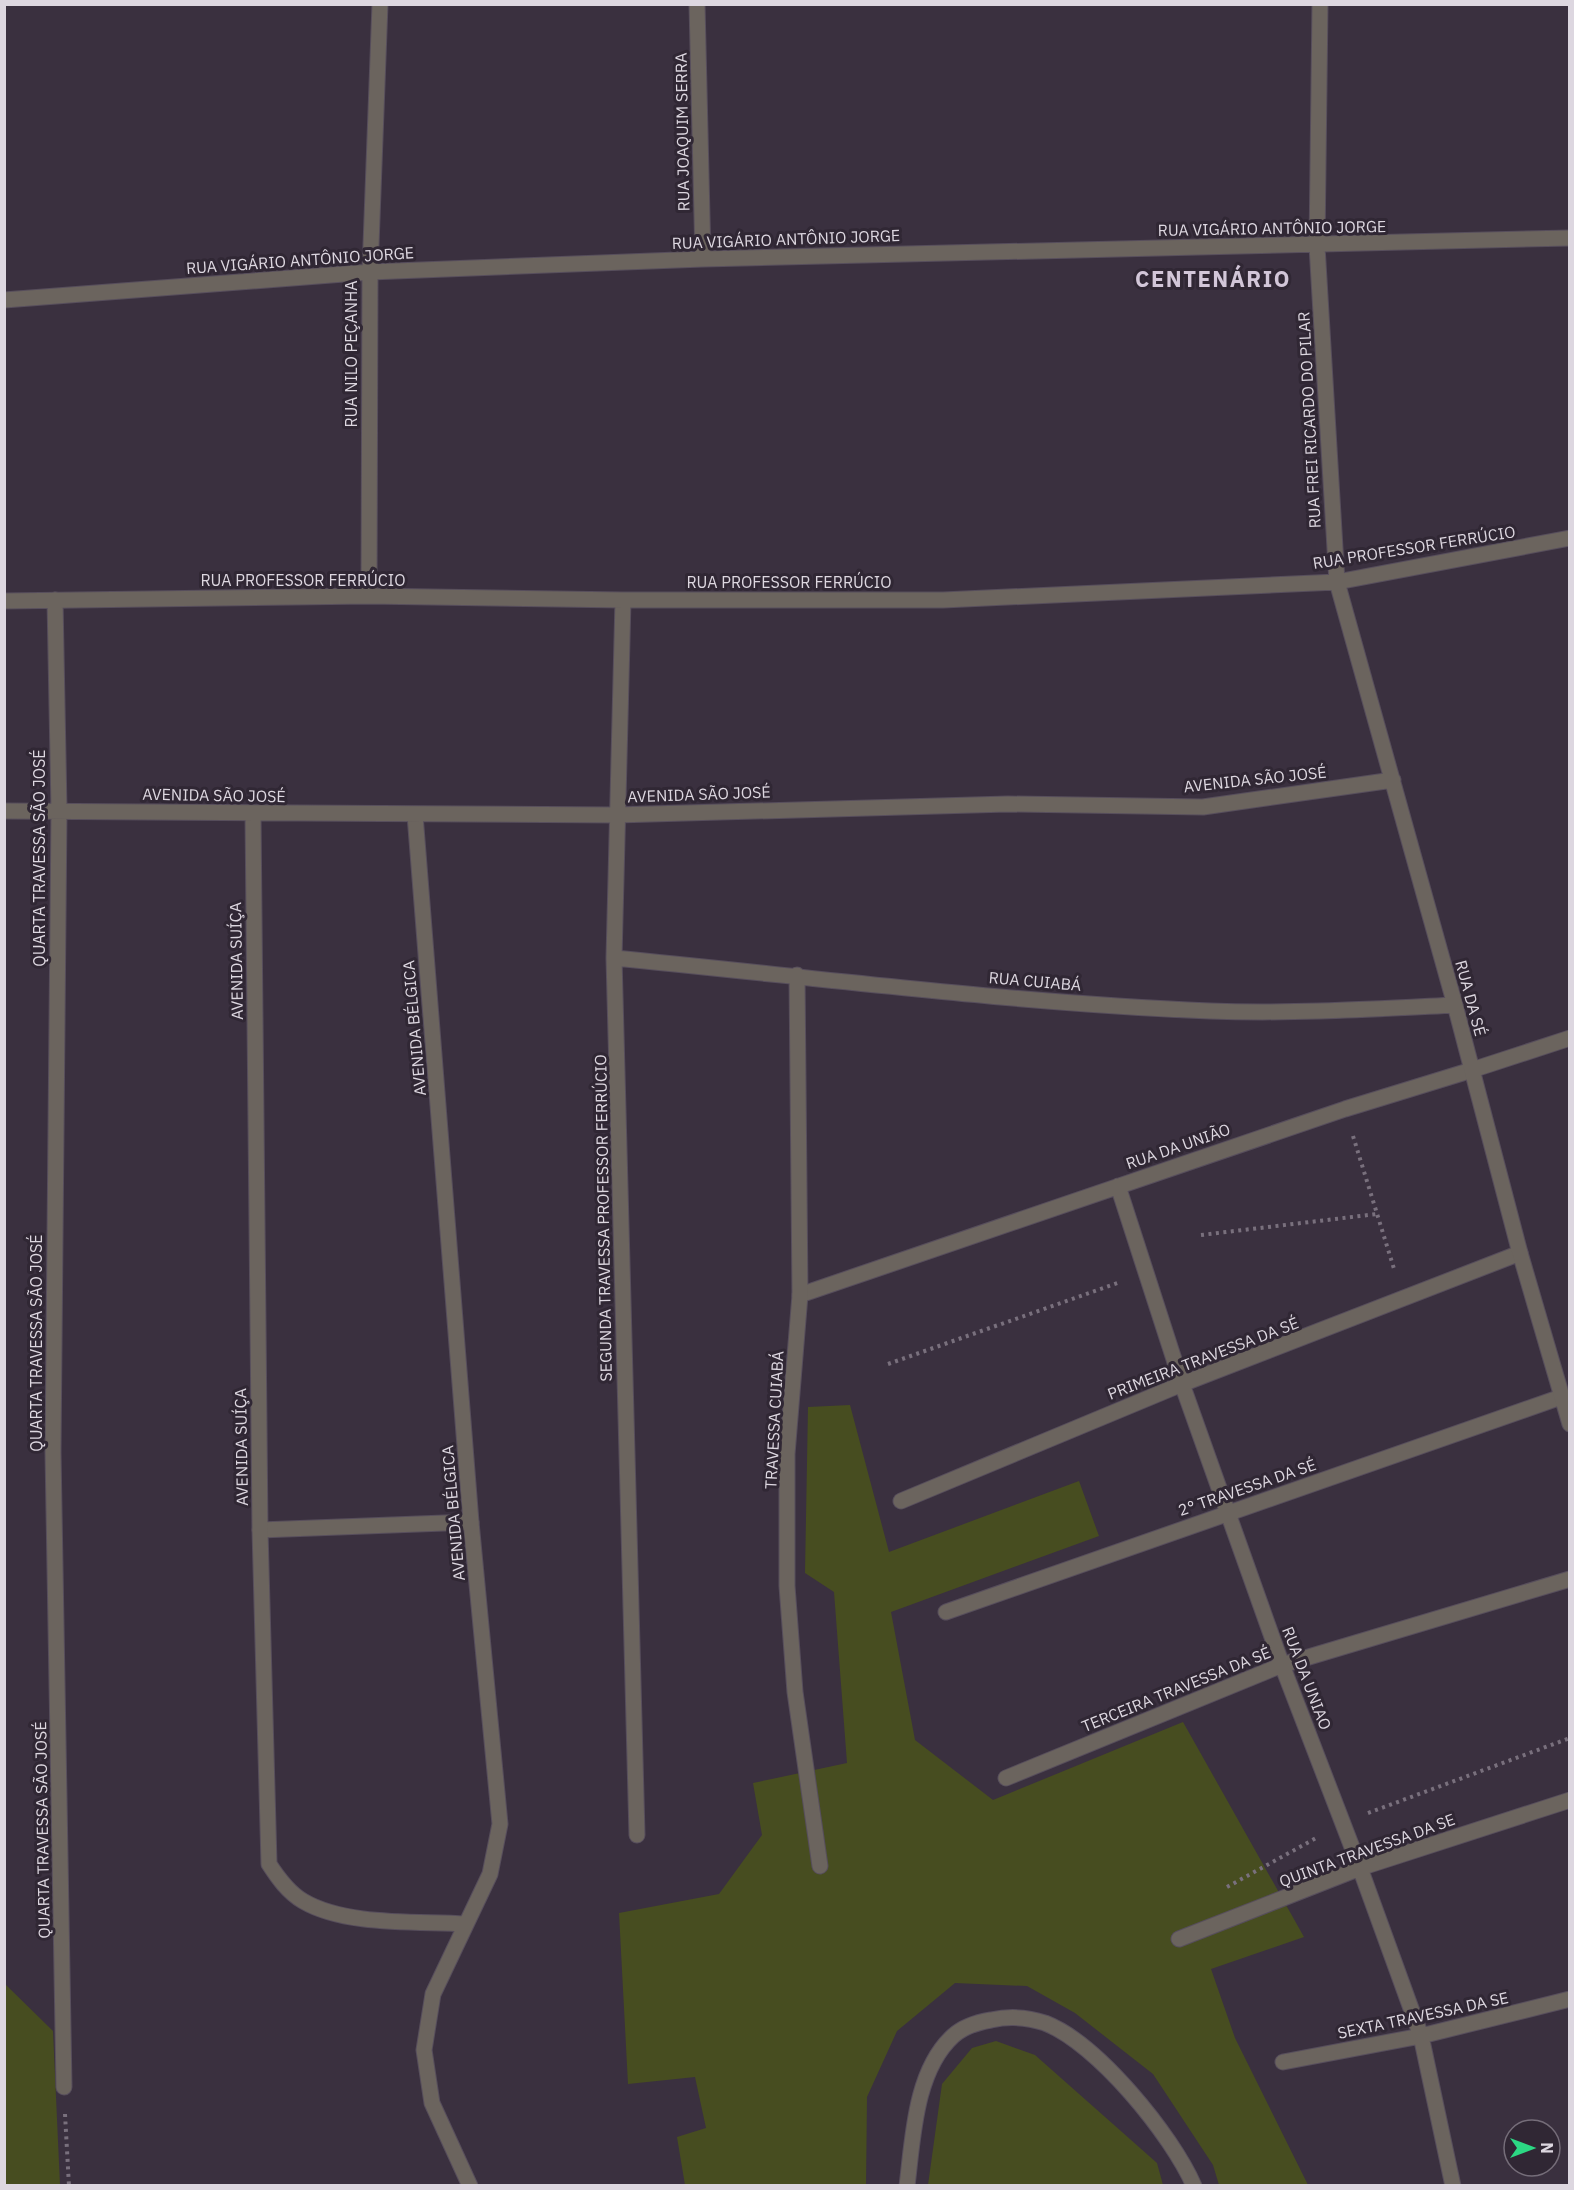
<svg xmlns="http://www.w3.org/2000/svg" width="1574" height="2190" font-family="'IBM Plex Sans',sans-serif">
<rect width="100%" height="100%" fill="#3a303f"/>
<path fill="#474d20" d="M850,1405L889,1552L1079,1481L1099,1536L891,1612L915,1740L993,1800L1183,1722L1304,1937L1211,1969L1235,2038L1308,2185H1219L1213,2165L1153,2074L1075,2013L1027,1986L955,1983L897,2031L867,2097L866,2185H685L677,2137L706,2128L695,2077L628,2084L619,1913L719,1894L762,1835L753,1783L847,1763L834,1592L805,1573L808,1407Z
M4,1983L53,2031L60,2185H5Z
M996,2041L1035,2055L1157,2163L1163,2185H928L942,2084L972,2048Z"/>
<g fill="none" stroke-linecap="round" stroke-linejoin="round">
<defs>
<path id="lane" d="M1118,1186L1182,1384L1282,1665L1360,1868L1421,2036L1453,2186
M800,1295L1345,1109L1472,1070
M901,1501L1182,1384L1520,1253
M260,1530L471,1522
M946,1612L1561,1397
M1006,1778L1282,1665L1570,1579
M1179,1939L1360,1868L1570,1800
M1283,2062L1421,2036L1570,1999"/>
<path id="street" d="M697,4L703,259
M1320,4L1317,246L1337,582L1455,1005L1520,1253L1570,1424
M4,300L370,272L703,259L1570,238
M369,596L370,272L380,4
M55,600L59,810L53,1452L64,2087
M623,600L614,958L637,1835
M4,601L369,596L623,600H943L1337,582L1570,538
M4,811L616,815L1008,804L1203,807L1393,780
M253,814L260,1530L269,1864C278,1878 288,1892 303,1901C345,1926 417,1921 465,1924
M415,815L471,1522L500,1824L490,1874L433,1994L424,2050L432,2103L470,2186
M614,958C812,977 1011,1003 1210,1011C1292,1014 1374,1009 1455,1005
M797,975L800,1295L787,1454V1586L795,1692L820,1866
M1472,1070L1570,1038
M907,2186C913,2137 915,2071 953,2036C963,2027 979,2022 991,2020C1009,2016 1027,2017 1045,2023C1097,2043 1172,2135 1194,2186"/>
</defs>
<use href="#lane" stroke="#574e5c" stroke-width="17"/>
<use href="#street" stroke="#574e5c" stroke-width="17"/>
<path stroke="#79707d" stroke-width="4" stroke-dasharray="3 4.5" stroke-linecap="butt" d="M1353,1136L1395,1272
M1201,1235L1377,1214
M888,1364L1120,1282
M1368,1813L1570,1738
M1227,1887L1318,1837
M65,2114L69,2186"/>
<use href="#lane" stroke="#6b645e" stroke-width="15"/>
<use href="#street" stroke="#6b645e" stroke-width="15"/>
</g>
<g text-anchor="middle" stroke-width="6" stroke-linejoin="round" paint-order="stroke">
<g font-size="16" fill="#ddd7e0" stroke="#302734">
<text transform="translate(682 132) rotate(-91)" y="6">RUA JOAQUIM SERRA</text>
<text transform="translate(1272 228) rotate(-1)" y="6">RUA VIGÁRIO ANTÔNIO JORGE</text>
<text transform="translate(786 239) rotate(-2)" y="6">RUA VIGÁRIO ANTÔNIO JORGE</text>
<text transform="translate(300 260) rotate(-4)" y="6">RUA VIGÁRIO ANTÔNIO JORGE</text>
<text transform="translate(351 354) rotate(-90)" y="6">RUA NILO PEÇANHA</text>
<text transform="translate(1309 420) rotate(-93)" y="6">RUA FREI RICARDO DO PILAR</text>
<text transform="translate(1414 547) rotate(-9)" y="6">RUA PROFESSOR FERRÚCIO</text>
<text x="303" y="586">RUA PROFESSOR FERRÚCIO</text>
<text x="789" y="588">RUA PROFESSOR FERRÚCIO</text>
<text transform="translate(1255 779) rotate(-6)" y="6">AVENIDA SÃO JOSÉ</text>
<text transform="translate(699 794) rotate(-2)" y="6">AVENIDA SÃO JOSÉ</text>
<text transform="translate(214 795) rotate(1)" y="6">AVENIDA SÃO JOSÉ</text>
<text transform="translate(39 858) rotate(-90)" y="6">QUARTA TRAVESSA SÃO JOSÉ</text>
<text transform="translate(236 961) rotate(-91)" y="6">AVENIDA SUÍÇA</text>
<text transform="translate(1035 981) rotate(5)" y="6">RUA CUIABÁ</text>
<text transform="translate(1471 998) rotate(75)" y="6">RUA DA SÉ</text>
<text transform="translate(414 1028) rotate(-95)" y="6">AVENIDA BÉLGICA</text>
<text transform="translate(1178 1146) rotate(-19)" y="6">RUA DA UNIÃO</text>
<text transform="translate(603 1218) rotate(-91)" y="6">SEGUNDA TRAVESSA PROFESSOR FERRÚCIO</text>
<text transform="translate(36 1343) rotate(-90)" y="6">QUARTA TRAVESSA SÃO JOSÉ</text>
<text transform="translate(1203 1358) rotate(-21)" y="6">PRIMEIRA TRAVESSA DA SÉ</text>
<text transform="translate(774 1420) rotate(-87)" y="6">TRAVESSA CUIABÁ</text>
<text transform="translate(241 1447) rotate(-91)" y="6">AVENIDA SUÍÇA</text>
<text transform="translate(1247 1487) rotate(-19)" y="6">2° TRAVESSA DA SÉ</text>
<text transform="translate(453 1513) rotate(-95)" y="6">AVENIDA BÉLGICA</text>
<text transform="translate(1307 1678) rotate(69)" y="6">RUA DA UNIAO</text>
<text transform="translate(1176 1689) rotate(-22)" y="6">TERCEIRA TRAVESSA DA SÉ</text>
<text transform="translate(42 1830) rotate(-91)" y="6">QUARTA TRAVESSA SÃO JOSÉ</text>
<text transform="translate(1367 1850) rotate(-20)" y="6">QUINTA TRAVESSA DA SE</text>
<text transform="translate(1423 2015) rotate(-12)" y="6">SEXTA TRAVESSA DA SE</text>
</g>
<g font-size="22" font-weight="bold" letter-spacing="1.5" fill="#d2c6d8" stroke="#302734">
<text x="1213" y="287">CENTENÁRIO</text>
</g>
</g>
<rect width="1574" height="2190" fill="none" stroke="#ddd7e0" stroke-width="12"/>
<g transform="translate(1532 2148) rotate(90)"><circle r="28" fill="#302734" stroke="#756d79" stroke-width="1.5"/>
<path d="M0-4.5L10 22L0 15L-10 22Z" fill="#2cd884"/>
<text y="-9" font-size="16" font-weight="bold" text-anchor="middle" fill="#ddd7e0">N</text>
</g>
</svg>
